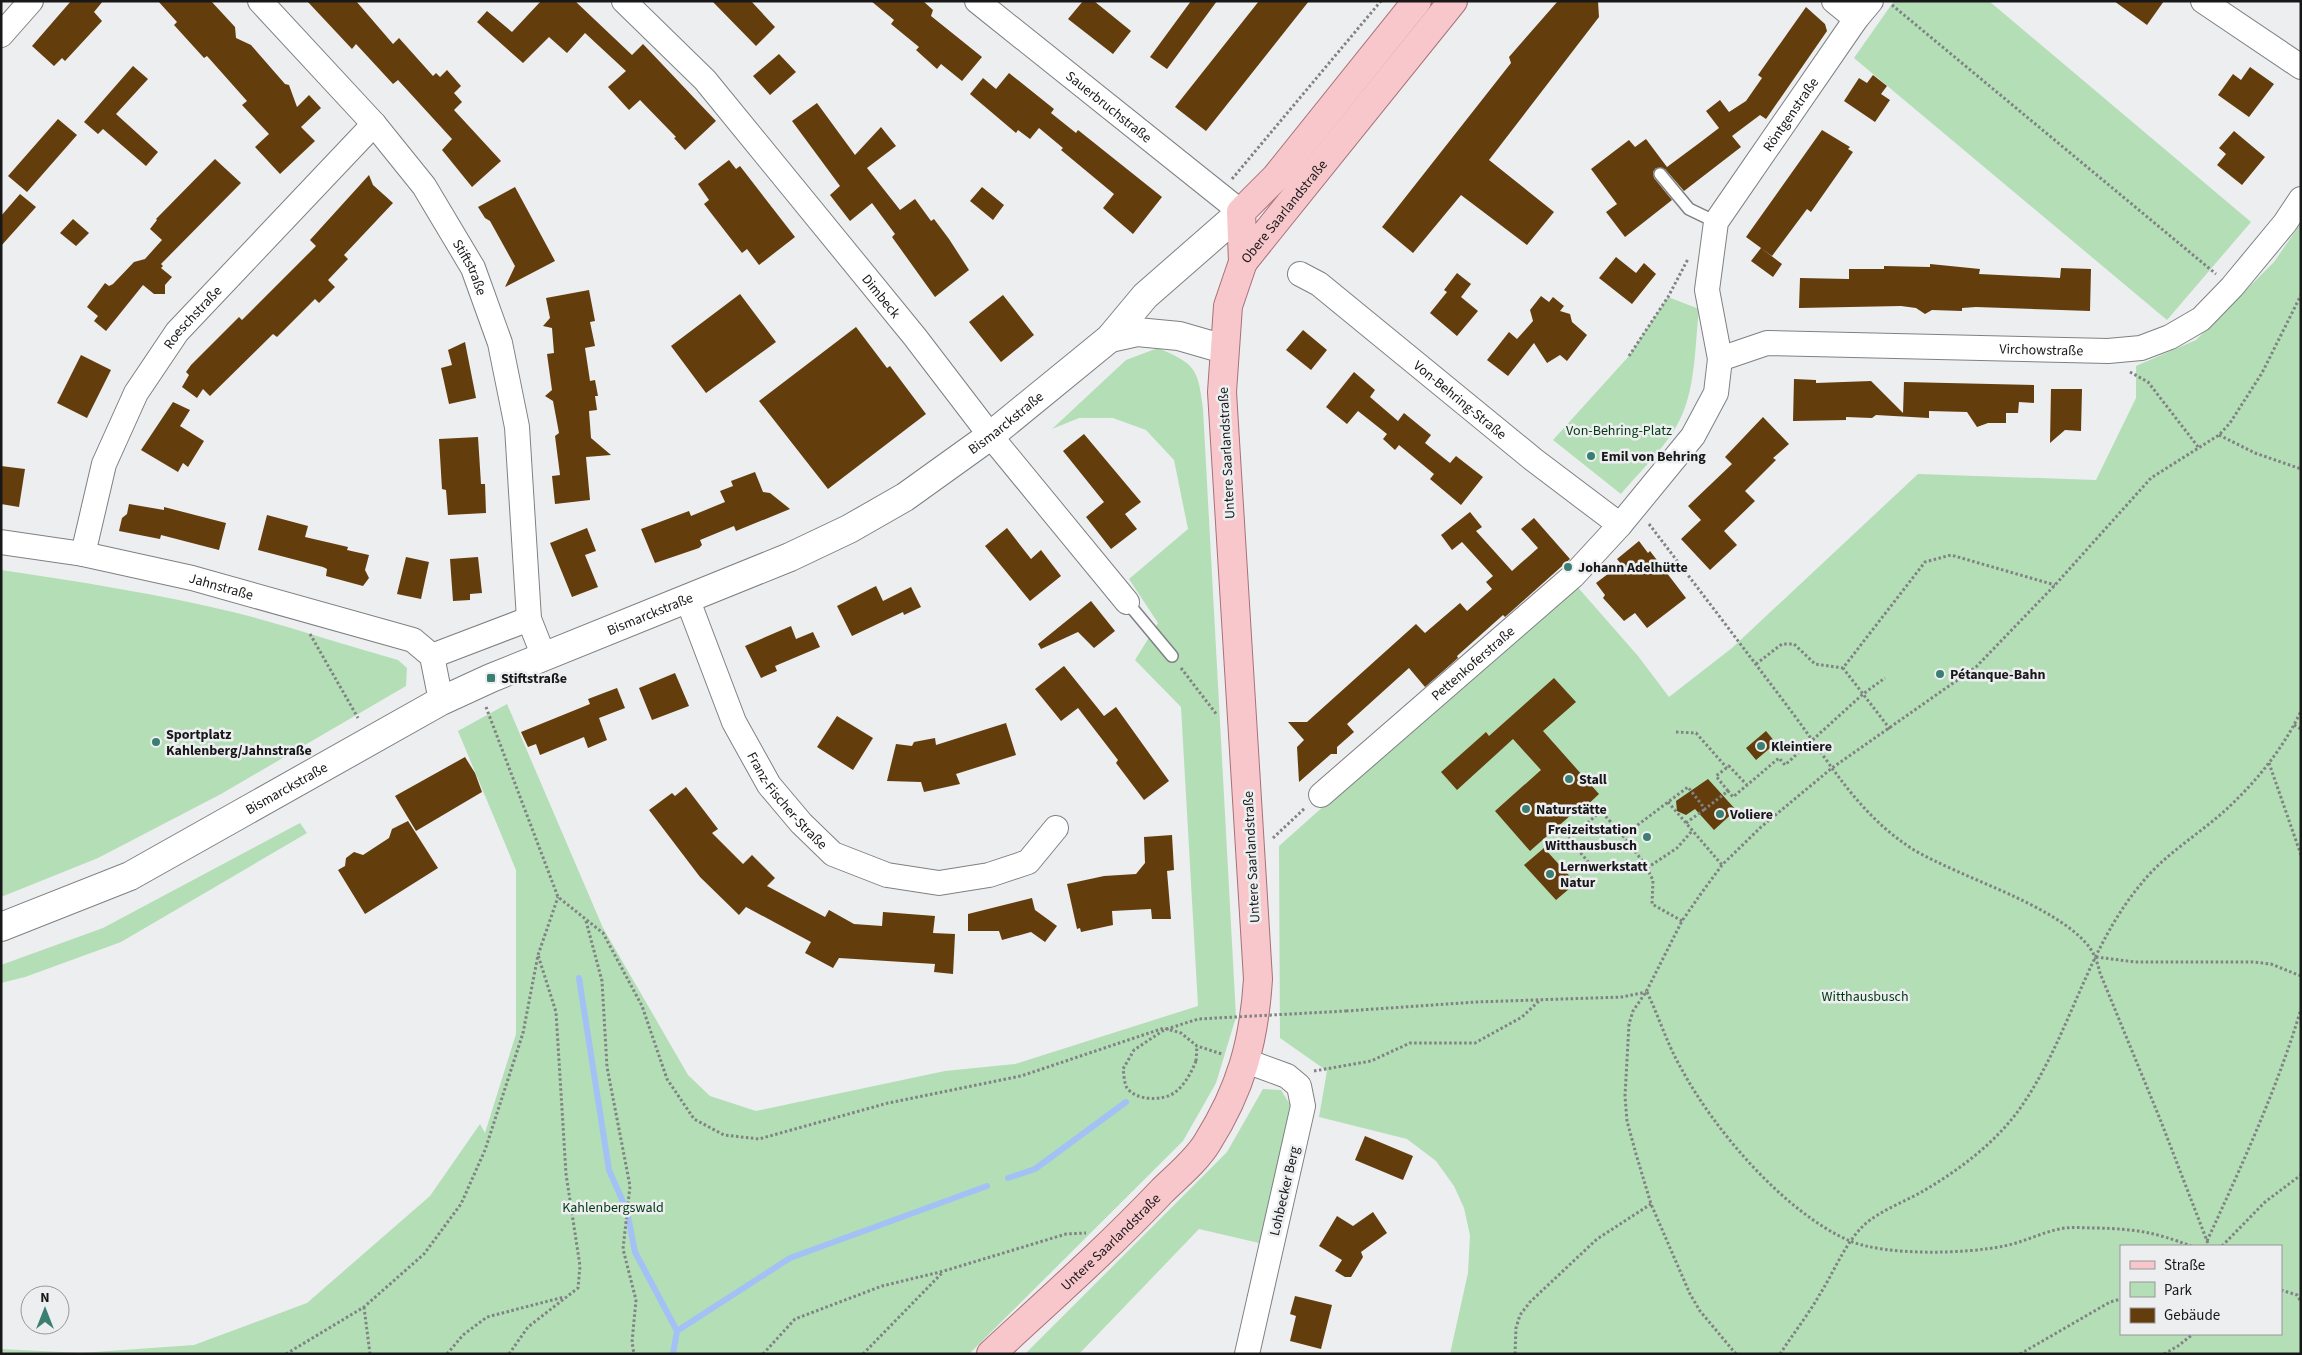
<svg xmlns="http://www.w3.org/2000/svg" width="2302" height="1355" font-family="'Source Sans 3',sans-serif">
<rect width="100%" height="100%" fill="#eceef0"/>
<path fill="#b3deb6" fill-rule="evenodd" d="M1894,1H1989L2251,222L2167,320L1854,58Z
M2301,223V1354H1450L1468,1273L1470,1235L1464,1208L1454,1186L1436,1161L1407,1139L1319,1117L1327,1071L1280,1038L1279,846L1574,583L1638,656L1669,697L1732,648L1918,474L2096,480L2136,398V366L2196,340L2274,262ZM2121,1246H2281V1334H2121Z
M1668,297L1699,309C1695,343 1696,383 1682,415C1669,445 1641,470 1621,494L1553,440L1629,356Z
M1158,348C1196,364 1198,369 1203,409L1236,1017L1216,1083L1183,1141L969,1354H1V1349L81,1353L194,1345L307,1303L430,1196L480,1124L485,1133L516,1034V870L458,731L507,704L603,928L688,1075L710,1096L756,1111L945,1071L1015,1064L1198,1006L1181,707L1135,660L1158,623L1129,579L1188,529L1174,460L1146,430L1113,418H1079L1052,429L1126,360Z
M1,570C80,582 160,594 237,613C291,627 344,645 398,660L407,668L406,686L221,794L98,858L1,897Z
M300,823L307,833L121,942L25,977L1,983V965L103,928Z
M1263,1089L1281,1090L1292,1108L1259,1243L1199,1229L1079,1354H1025L1227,1152Z"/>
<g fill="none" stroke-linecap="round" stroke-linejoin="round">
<path stroke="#a4c1f6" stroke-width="6" d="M579,978L609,1170L627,1211L635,1252L677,1331L673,1354
M1008,1178L1035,1169L1126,1102
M677,1331L790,1258L987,1186"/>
</g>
<path fill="#643d0d" d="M71,1H103L94,12L102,21L65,61L62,58L54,66L32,46Z
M158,1H211L235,27L236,38L251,45L285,84L289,85L297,107L309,95L321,108L301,127L315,141L280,174L255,147L269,134L242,105L247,101L207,56L204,58L174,25L177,22Z
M307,1H356L393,44L399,38L433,76L436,73L440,77L447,70L461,86L454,93L462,102L454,110L501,161L472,187L442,150L452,139L398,80L393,84L356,44L352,49Z
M541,1H575L632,55L643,44L716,121L685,150L674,138L676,137L640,100L629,110L608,87L626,71L585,33L567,53L549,37L523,63L477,22L487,11L512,32Z
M712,1H751L775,27L756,46Z
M871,1H923L933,10L931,16L982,57L962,81L941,64L937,69L916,50L919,47L891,24L894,20Z
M1083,1H1094L1131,31L1113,54L1068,19Z
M1191,1H1217L1167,69L1150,57Z
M1259,1H1309L1206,131L1175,107Z
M1558,1H1598L1599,17L1489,160L1554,212L1527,245L1461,195L1413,253L1382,227L1511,63L1509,57Z
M2114,1H2164L2147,25Z
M1806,7L1825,24L1827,31L1766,119L1760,115L1732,136L1741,147L1684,191L1665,169L1656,168L1653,172L1654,178L1672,200L1625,237L1606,212L1617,204L1591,169L1629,140L1635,147L1646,139L1667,167L1698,144L1719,128L1706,111L1720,100L1729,112L1746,101L1762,78L1758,75Z
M779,54L796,72L770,95L753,76Z
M133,66L148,79L116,114L158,152L146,166L103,129L98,134L84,122Z
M2250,67L2274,84L2249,117L2218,95L2233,74L2241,80Z
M1009,73L1054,109L1051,113L1076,133L1078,130L1162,197L1133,234L1103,208L1114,194L1061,150L1063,148L1039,128L1030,139L1018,130L1016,133L970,94L983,78L996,89Z
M1873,75L1887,86L1881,94L1890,100L1875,122L1844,101L1859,78L1867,83Z
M817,103L855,155L881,127L896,146L867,168L900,210L915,199L931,221L934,219L949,239L969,270L935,297L892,237L895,234L872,203L850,221L830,195L840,186L792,121Z
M58,119L77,135L27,192L8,176Z
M1822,130L1850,147L1848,149L1853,152L1811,212L1807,209L1772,256L1746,237Z
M2234,131L2265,157L2242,185L2217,165L2226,154L2219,148Z
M215,159L241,183L161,264L163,266L161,268L172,277L165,285V294H154L143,285L106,331L94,321L98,316L87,307L105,283L109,286L113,284L134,262L145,259L162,240L150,229L157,220L156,219Z
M729,160L736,169L740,166L795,237L759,265L747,249L742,253L704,204L709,200L698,184Z
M369,175L373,185L393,203L344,255L348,259L328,280L335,287L319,303L315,299L277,337L273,334L210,396L203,389L197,398L182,387L189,375L186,372L191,365L239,317L242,320L316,246L310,240Z
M515,187L555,261L505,287L515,266L490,221L485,218L478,207Z
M982,187L1004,205L993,220L970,201Z
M20,194L36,207L1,246V216Z
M73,219L89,233L76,246L60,233Z
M1761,248L1782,264L1773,277L1751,261Z
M1616,257L1636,273L1644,263L1656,274L1632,304L1599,278Z
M1930,264L1980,269L1979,274L2060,278L2061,268L2091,269L2090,311L1976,307L1962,308V311L1932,310L1925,314L1916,308L1901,306L1799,308L1800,278L1849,279V269H1884V266L1930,267Z
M1457,273L1471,284L1461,297L1478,311L1457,336L1430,313L1447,292L1444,290Z
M589,290L595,321L590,322L595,346L585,348L590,381L595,380L598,396H595L597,410L589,411L591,438L611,455L586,457L590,500L555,504L552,476L560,475L555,436L559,433L553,401L545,396L552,390L547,354L554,353L552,328L543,326L550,318L546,298Z
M740,294L776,342L706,393L671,346Z
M1003,295L1034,335L1001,362L969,322Z
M1541,296L1549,302L1553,297L1564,306L1560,311L1570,314L1572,322L1587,335L1567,361L1560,355L1547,363L1534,343L1508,376L1487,360L1509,332L1517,339L1533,321L1530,310Z
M856,327L887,368L890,366L926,414L828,489L759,401Z
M1303,330L1327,350L1311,370L1286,350Z
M465,342L476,398L449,404L441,368L452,365L448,350Z
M81,355L111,370L87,418L57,403Z
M1354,372L1375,390L1370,397L1398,421L1404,413L1431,435L1425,443L1450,463L1456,456L1483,477L1461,505L1430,479L1434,474L1399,445L1395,450L1383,439L1387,434L1358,411L1347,424L1326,407Z
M1794,379L1816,380V383L1871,381L1903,413L1904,382L2034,385V403L2019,402L2018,413H2006V423H1988L1977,427L1967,412L1929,411V418L1876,415L1872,418L1846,417V420L1793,421Z
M2051,389H2082L2081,431L2065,430L2050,443Z
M173,402L190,410L180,426L204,441L188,467L183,463L178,472L141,450Z
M1763,417L1789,444L1773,458L1776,460L1745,491L1755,501L1724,531L1737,545L1710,570L1681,539L1701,520L1688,506L1732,464L1725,457Z
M1084,434L1141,502L1125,514L1137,529L1111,549L1086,517L1104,502L1063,451Z
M478,437L481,484H485L486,513L448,515L446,490L442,489L439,439Z
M1,466L25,469L19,507L1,504Z
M755,472L763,492L770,493L790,509L736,531L734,526L700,540L702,545L699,548L655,563L641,529L689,511L691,516L725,502L720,491L733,486L731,481Z
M129,504L164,510V507L226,523L219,550L161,535L160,539L119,531L122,518L127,514Z
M1470,512L1482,527L1476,531L1512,571L1538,548L1521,529L1534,518L1570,559L1505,617L1503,615L1457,656L1458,658L1425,687L1409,668L1347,724L1354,732L1337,747V754H1331L1299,782L1297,747L1304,740L1288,722H1307L1416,624L1425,633L1460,603L1467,611L1492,589L1486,582L1493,576L1462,542L1452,550L1441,535Z
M267,515L308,526L305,537L348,547L347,550L369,555L365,570L369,578L363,586L326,576L327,569L323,567L258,550Z
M587,528L596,551L585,555L598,587L572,597L550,543Z
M1007,528L1031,559L1041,550L1061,576L1030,601L985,546Z
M1639,541L1648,553L1650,551L1686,598L1647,628L1635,613L1624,621L1603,598L1605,595L1596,583L1621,564L1617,559Z
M406,557L429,562L421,599L397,594Z
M478,557L482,593L470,594V600L453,601L450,559Z
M876,586L883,601L911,587L921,607L904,615L903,612L852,636L837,606Z
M1091,601L1115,631L1094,648L1078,632L1041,649L1038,644Z
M791,626L796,639L813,632L820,647L775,666L777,671L761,678L745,646Z
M1064,666L1104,716L1116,707L1169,781L1144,800L1116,763L1118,760L1078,708L1061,721L1035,689Z
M675,673L689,706L652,720L639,688Z
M1554,678L1576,702L1543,731L1599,794L1581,811L1579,808L1530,851L1495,811L1541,770L1513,739L1457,790L1441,772L1486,732L1489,736Z
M617,688L625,708L599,718L607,740L588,748L584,737L540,755L536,744L528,747L521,732L590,704L588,699Z
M837,716L873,738L853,770L817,747Z
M1006,723L1016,755L956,774L960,784L924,792L921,782L887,781L896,744L912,746L914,742L935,738L936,745Z
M1766,731L1776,743L1756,760L1746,748Z
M465,757L475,773L482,792L416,831L395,796Z
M1708,779L1736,810L1714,830L1695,809L1686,815L1677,811L1676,801Z
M686,787L718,829L712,833L743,864L752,855L775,878L767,886L825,917L829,910L854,924L882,926L883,912L935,916L933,933L955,934L953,974L934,972L935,964L839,958L833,968L805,953L811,942L746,907L739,915L700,877L649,810L672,793L675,796Z
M408,821L438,868L365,914L338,870L345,866L346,858L354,852L363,855L389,838L392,829Z
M1172,835L1174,870L1167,871L1171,919H1152L1151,909L1112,911L1113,925L1081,932L1080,928L1077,929L1067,884L1104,876L1136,874L1145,863L1144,837Z
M1544,848L1576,883L1556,900L1524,865Z
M1032,898L1035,910L1057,926L1045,942L1031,932L1002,940L999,931H968V914Z
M1365,1136L1413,1156L1403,1180L1355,1160Z
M1373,1212L1387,1233L1361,1252L1363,1257L1351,1277H1345L1335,1271L1342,1260L1319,1246L1337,1216L1353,1226Z
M1295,1296L1332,1305L1321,1349L1290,1341L1296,1316L1290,1314Z"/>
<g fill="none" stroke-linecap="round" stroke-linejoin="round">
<defs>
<path id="lane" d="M1660,174L1689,209L1716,222
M1127,602L1172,656"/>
<g id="street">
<path id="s1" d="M260,1L374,124L424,186L473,268L500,343L517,427L529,619L544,657"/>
<path id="s2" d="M624,1L705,80L915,337L993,439L1127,602"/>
<path id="s3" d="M977,1L1241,212"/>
<path d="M1834,1L1856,19"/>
<path d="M2203,1L2301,67"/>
<path d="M1,35L31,1"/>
<path id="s4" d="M1300,274L1319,284L1534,460L1620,525"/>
<path id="s5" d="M1720,359L1767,343L2108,351L2141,348L2170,337L2201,319L2232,287L2285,223L2301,199"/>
<path id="s6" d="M1,542L83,554L192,578L413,640L432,656L441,701"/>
<path id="s7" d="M83,554L104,464L136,393L177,332L374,124"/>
<path id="s8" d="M687,598L734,722L769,785L801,823L833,854L887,875L939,883L989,875L1028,862L1056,828"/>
<path d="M432,656L529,619"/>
<path id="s9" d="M1321,795L1573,576L1620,525L1693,436L1716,393L1720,359L1707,290L1716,222L1856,19L1871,1"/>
<path d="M1246,1061L1287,1076L1299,1086L1303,1106L1247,1354"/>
</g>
<g id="secondary">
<path d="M1110,338L1137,332L1179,336L1224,349"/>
<path id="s10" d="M1,927L130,876L441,701L491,678L790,557L849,529L905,497L990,436L1110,338L1145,296L1241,212"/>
</g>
<g id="primary">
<path id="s11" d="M1243,262L1453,1"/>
<path id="s12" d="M991,1354C1048,1301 1107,1249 1161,1192C1176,1177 1196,1161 1207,1143C1241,1089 1254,1042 1258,979L1222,392L1228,306L1243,262L1241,212L1276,177L1417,1"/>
</g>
</defs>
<use href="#lane" stroke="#7f8083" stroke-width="14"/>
<use href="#street" stroke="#7f8083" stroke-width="26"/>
<use href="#secondary" stroke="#7f8083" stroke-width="30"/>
<use href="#primary" stroke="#a77177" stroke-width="30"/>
<path stroke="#818284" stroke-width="3" stroke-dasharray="2.5 2.5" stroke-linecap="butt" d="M1892,5L2216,274
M1232,179L1381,1
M1629,356L1668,297L1688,259
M2130,372L2148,382L2199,448
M2219,435L2255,453L2301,469
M1649,524C1697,587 1746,651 1794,715C1832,766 1859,815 1914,850C1962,878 2050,903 2086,943C2094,952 2097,961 2100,973L2160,1119L2209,1246
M310,634L358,718
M1756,664L1782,644H1794L1815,664L1843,668
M1181,668L1217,715
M486,707L558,897L603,933L642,1006L667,1079L694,1119L724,1135L759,1139L888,1103L1021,1076L1164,1028L1181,1033L1197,1046L1222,1054
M2294,725L2301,729
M1890,729L1843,668L1925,562L1951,555L2055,585
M1676,732L1696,733L1727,768
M2269,763L2301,855
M1728,791L1716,776L1729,766L1747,785
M1668,802L1722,865
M1686,823L1705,809
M1273,838L1305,808
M1647,868L1677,848L1692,831
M1595,870L1569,839L1601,811L1623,836
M586,921L602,981L607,1067L630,1186L623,1249L636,1300L632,1342L634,1354
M1682,921L1652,904L1653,880L1644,863L1623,836L1688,787L1705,809L1728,791L1733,797L1779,758L1785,765L1863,694L1885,678
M2096,957L2135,962H2253L2271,964L2301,976
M1647,992C1659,1017 1667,1044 1681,1068C1714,1130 1785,1213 1850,1241C1886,1256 1966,1254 2004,1246C2025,1242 2044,1231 2065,1228C2075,1227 2086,1228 2096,1228C2136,1229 2154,1232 2191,1246
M1346,1011L1476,1002L1622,997L1646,992
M1196,1061L1197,1046
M1314,1071L1371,1061L1410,1043H1475L1522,1017L1539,1001
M2207,1241C2242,1165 2277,1089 2301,1009
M2222,1246L2265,1202L2301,1175
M2281,1290L2297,1295L2301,1302
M364,1307L370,1354
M286,1354L364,1307L424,1254L461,1204L485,1150L523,1033L538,955L558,897
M447,1354L463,1335L487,1317L564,1297
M509,1354L528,1327L578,1288L580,1266L566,1174L556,1012L538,955
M763,1354L795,1319L882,1286L944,1271L1066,1234L1086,1233
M863,1354L943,1272
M1515,1354L1516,1328L1520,1315L1530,1302L1597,1239L1651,1204
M1736,1354L1700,1311L1690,1294L1651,1204L1636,1154L1627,1121L1625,1096L1629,1024L1633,1011L1646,992L1682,921L1700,895L1722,865L1761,827L1832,768L1976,667L2055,585L2151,478L2219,435L2230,423L2262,373L2301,295
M1780,1354C1793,1334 1808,1315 1820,1294C1834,1272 1844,1245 1863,1226C1880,1210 1905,1202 1925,1190C1962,1168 1999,1140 2023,1104C2070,1035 2087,948 2141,884C2166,852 2205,831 2233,803C2260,777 2285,745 2301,711
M2020,1354L2110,1302L2121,1299
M2164,1354L2178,1346L2193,1334"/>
<use href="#lane" stroke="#fff" stroke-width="11"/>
<use href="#street" stroke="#fff" stroke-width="24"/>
<use href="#secondary" stroke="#fff" stroke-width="28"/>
<use href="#primary" stroke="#f8c7cb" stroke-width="28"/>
<path stroke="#818284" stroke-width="3" stroke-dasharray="2.5 2.5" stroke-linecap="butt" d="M1196,1061C1191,1073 1185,1085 1174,1093C1162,1101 1137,1101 1127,1088C1124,1083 1124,1074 1123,1069L1134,1050L1164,1030L1198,1019L1346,1011"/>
</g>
<g fill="#3b7f72" stroke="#eceef0" stroke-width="2">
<circle cx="1591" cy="456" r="5"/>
<circle cx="1568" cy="567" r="5"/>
<circle cx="1940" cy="674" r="5"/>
<rect x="486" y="673" width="10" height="10" rx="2.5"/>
<circle cx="156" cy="742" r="5"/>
<circle cx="1761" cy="746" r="5"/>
<circle cx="1569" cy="779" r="5"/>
<circle cx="1526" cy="809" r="5"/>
<circle cx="1720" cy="814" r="5"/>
<circle cx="1647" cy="837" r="5"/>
<circle cx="1550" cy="874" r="5"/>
</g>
<g text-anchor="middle" stroke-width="5" stroke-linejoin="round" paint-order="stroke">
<g font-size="14" fill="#181819" stroke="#eceef0">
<text dy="5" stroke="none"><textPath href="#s3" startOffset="169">Sauerbruchstraße</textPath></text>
<text dy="5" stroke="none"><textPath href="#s9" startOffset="871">Röntgenstraße</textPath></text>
<text dy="5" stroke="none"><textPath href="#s11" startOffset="65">Obere Saarlandstraße</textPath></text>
<text dy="5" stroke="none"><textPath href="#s1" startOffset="341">Stiftstraße</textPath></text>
<text dy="5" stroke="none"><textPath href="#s2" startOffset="392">Dimbeck</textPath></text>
<text dy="5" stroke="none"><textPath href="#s7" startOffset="265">Roeschstraße</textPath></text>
<text dy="5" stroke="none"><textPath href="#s5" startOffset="324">Virchowstraße</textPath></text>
<text dy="5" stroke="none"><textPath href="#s4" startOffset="204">Von-Behring-Straße</textPath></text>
<text dy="5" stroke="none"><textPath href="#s10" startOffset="1128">Bismarckstraße</textPath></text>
<text transform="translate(1226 453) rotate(-93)" y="5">Untere Saarlandstraße</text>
<text dy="5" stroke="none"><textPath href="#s6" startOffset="225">Jahnstraße</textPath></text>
<text dy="5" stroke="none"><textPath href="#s10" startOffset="722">Bismarckstraße</textPath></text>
<text dy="5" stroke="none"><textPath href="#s9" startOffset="201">Pettenkoferstraße</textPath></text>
<text dy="5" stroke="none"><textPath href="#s10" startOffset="318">Bismarckstraße</textPath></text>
<text dy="5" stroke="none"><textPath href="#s8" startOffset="228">Franz-Fischer-Straße</textPath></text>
<text transform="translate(1251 857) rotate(-93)" y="5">Untere Saarlandstraße</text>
<text transform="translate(1284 1191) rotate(-77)" y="5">Lohbecker Berg</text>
<text dy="5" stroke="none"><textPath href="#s12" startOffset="164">Untere Saarlandstraße</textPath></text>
</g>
<g font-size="14" fill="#00390f" stroke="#eceef0">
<text x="1619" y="435">Von-Behring-Platz</text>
<text x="1865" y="1001">Witthausbusch</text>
<text x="613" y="1212">Kahlenbergswald</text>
</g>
<g font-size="14" font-weight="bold" fill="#181819" stroke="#eceef0" text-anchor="start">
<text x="1601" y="461">Emil von Behring</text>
<text x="1578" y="572">Johann Adelhütte</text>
<text x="1950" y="679">Pétanque-Bahn</text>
<text x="501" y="683">Stiftstraße</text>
<text x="166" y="739">Sportplatz<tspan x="166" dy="16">Kahlenberg/Jahnstraße</tspan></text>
<text x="1771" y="751">Kleintiere</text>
<text x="1579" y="784">Stall</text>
<text x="1536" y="814">Naturstätte</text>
<text x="1730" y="819">Voliere</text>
<text x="1637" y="834" text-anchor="end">Freizeitstation<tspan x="1637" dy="16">Witthausbusch</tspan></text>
<text x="1560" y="871">Lernwerkstatt<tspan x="1560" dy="16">Natur</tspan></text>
</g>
</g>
<rect width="2302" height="1355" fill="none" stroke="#181819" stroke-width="5"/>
<rect x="2120" y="1245" width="162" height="90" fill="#eceef0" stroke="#97989a"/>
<rect x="2130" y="1261" width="25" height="8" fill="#f8c7cb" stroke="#97989a"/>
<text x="2164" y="1270" font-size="15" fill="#181819">Straße</text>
<rect x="2130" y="1282" width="25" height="15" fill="#b3deb6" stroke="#97989a"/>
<text x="2164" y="1295" font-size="15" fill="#181819">Park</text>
<rect x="2130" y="1308" width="25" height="15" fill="#643d0d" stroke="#97989a"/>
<text x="2164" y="1320" font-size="15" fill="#181819">Gebäude</text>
<g transform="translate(45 1310)"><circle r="24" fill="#eceef0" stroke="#97989a"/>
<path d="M0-4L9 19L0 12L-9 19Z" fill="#3b7f72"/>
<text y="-8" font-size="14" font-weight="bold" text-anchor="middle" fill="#181819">N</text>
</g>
</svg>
